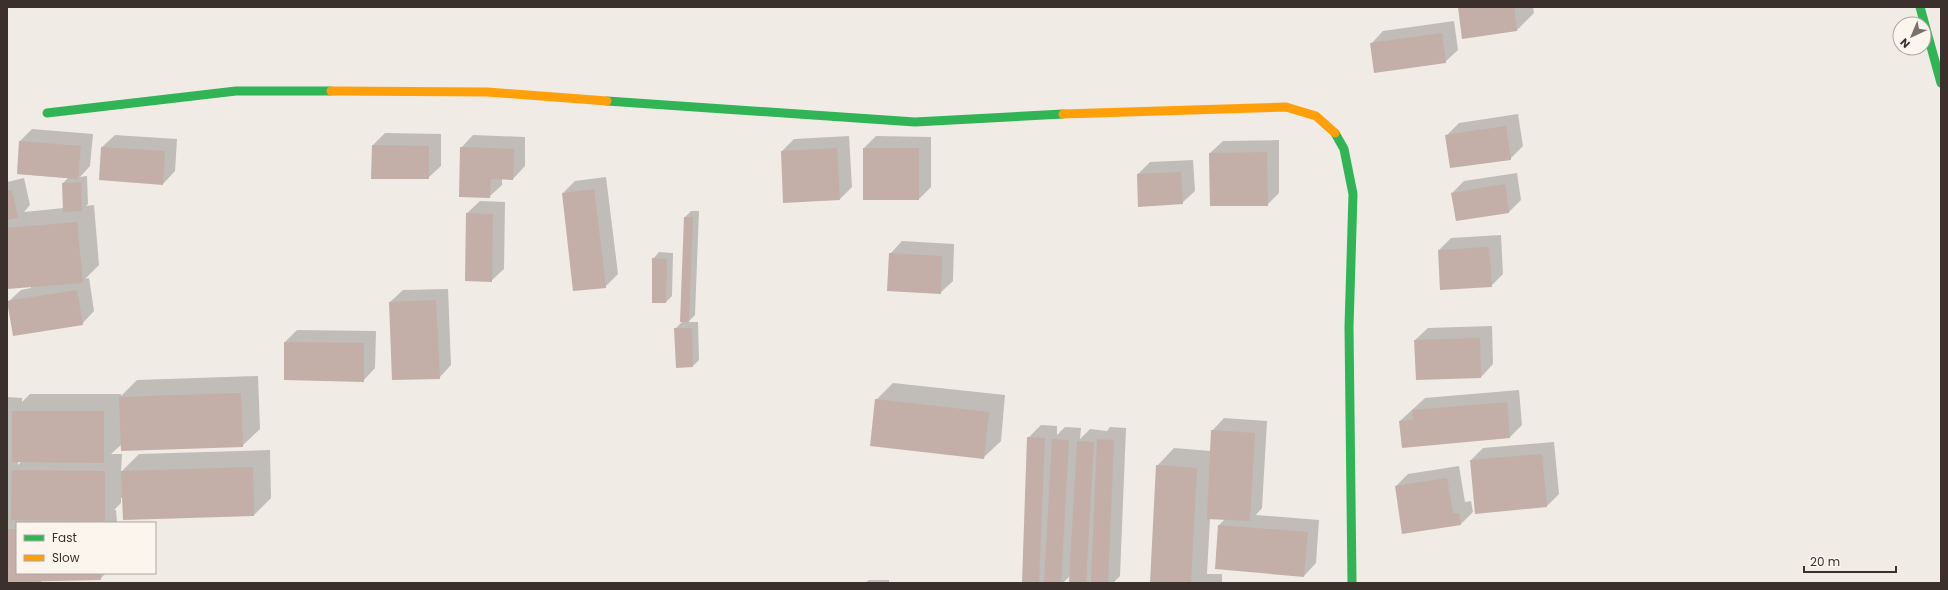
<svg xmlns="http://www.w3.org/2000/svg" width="1948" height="590" font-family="Poppins,sans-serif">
<rect width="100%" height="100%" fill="#f0ebe5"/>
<path fill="#0003" fill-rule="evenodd" d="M1459,7H1533L1534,13L1517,30Z
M1454,21L1458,50L1445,62L1371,44L1383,31Z
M1518,114L1523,146L1510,159L1447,135L1459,123Z
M32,129L93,134L90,166L80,177L87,176L88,204L86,206L94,205L99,265L85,279L89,278L94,311L82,324L8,302L21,290L31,288V286L7,288V182L24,178L30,205L24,212L64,208L63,183L68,178L18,174L20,141Z
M385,133L441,134V166L428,178L373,145Z
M115,135L177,139L175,171L163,184L102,147Z
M473,135L525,137V166L513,179L502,178V185L489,197L461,148Z
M849,136L852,187L840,199L782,151L794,139Z
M876,136L931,137V187L919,199H864V148Z
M1279,140V193L1267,205L1210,153L1223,141Z
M1193,160L1195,191L1182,203L1138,174L1150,162Z
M1517,173L1521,200L1509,212L1456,220L1452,193L1464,181Z
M606,177L618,274L605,287L563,193L575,181Z
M480,201L505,202L504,269L491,281L467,213Z
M691,211H699L695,315L688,322H698L699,360L693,366L675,329L683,321L685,217Z
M1501,235L1503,274L1491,286L1439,250L1451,238Z
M902,241L954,244L953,281L940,293L890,254Z
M659,252L673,253L672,296L666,302L653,259Z
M448,289L451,365L439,378L390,302L403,290Z
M1492,326L1493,364L1481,377L1415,340L1428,328Z
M297,330L376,331L375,368L363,381L285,342Z
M258,376L260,429L242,446L122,444L111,454H122L121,472L139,454L270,450L271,498L254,515L124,519L123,498H121V503L114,510H116L117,523H17V573H106L100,579L41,580V583H7V577H9V571L7,573V397L22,398V402L30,394H121V396L137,380ZM18,461H22L18,465Z
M893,383L1005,395L1001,441L983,458L876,400Z
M1519,390L1522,425L1510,437L1400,421L1425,398Z
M1224,418L1267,421L1262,508L1256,515L1319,520L1316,563L1304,576L1216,568L1219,525L1225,519L1210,518L1207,574H1222V583H1151L1157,466L1174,448L1211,451L1212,431Z
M1041,425L1057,426V435L1065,427L1081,428L1080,439L1090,429L1107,431L1110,427L1126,428L1120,576L1113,583H1092V581L1090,583H1070L1071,575L1063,583H1023L1028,438Z
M1554,442L1559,494L1547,506L1471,460L1483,448Z
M1459,466L1465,502L1471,501L1473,512L1461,524L1396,486L1408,474Z
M869,580H889V583H865Z"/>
<path fill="#c3afa7" d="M1458,7H1514L1517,31L1462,39Z
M1442,33L1446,63L1374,73L1370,43Z
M1506,126L1511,160L1450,168L1445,135Z
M19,141L81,146L78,179L17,174Z
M372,145L429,146V179H371Z
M101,147L165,151L163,185L99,180Z
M460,147L514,149L513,180L491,179L490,198L459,197Z
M837,148L840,200L783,203L781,151Z
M863,148H919V200H863Z
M1267,152L1268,206H1210L1209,153Z
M1181,172L1183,204L1138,207L1137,174Z
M81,182L82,211L63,212L62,183Z
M1505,184L1509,213L1456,221L1451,193Z
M594,189L606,288L573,291L562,193Z
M12,190L18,218L7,220V191Z
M466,213L493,214L492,282L465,281Z
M684,217H693L689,322H680Z
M77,222L83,283L7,289V228Z
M1489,247L1492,287L1440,290L1438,250Z
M889,253L942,256L941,294L887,291Z
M652,258L667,259L666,303H652Z
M77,290L83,325L13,336L7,301Z
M436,300L440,379L392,380L389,302Z
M674,328H692L693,367L676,368Z
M1480,338L1481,378L1416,380L1414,340Z
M284,342L364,343V382L284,380Z
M241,393L243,447L121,451L119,397Z
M875,399L989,412L984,459L870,446Z
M1507,402L1510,438L1402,448L1399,421L1413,420L1412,410Z
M12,411H104V463L12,462Z
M1211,430L1255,433L1250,521L1207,519Z
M1027,437L1045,438L1039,583H1022Z
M1052,439L1069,440L1061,583H1044Z
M1097,439L1114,440L1108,583H1091Z
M1077,441L1094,442L1086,583H1069Z
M1542,454L1547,507L1475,514L1470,460Z
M1156,465L1197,468L1191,583H1150Z
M253,467L254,516L123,520L121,471Z
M12,470L105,471V521L11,520Z
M1447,478L1453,513H1459L1461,525L1402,534L1395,486Z
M1218,525L1308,532L1304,577L1215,569Z
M7,529H17V573H101V580L8,582Z"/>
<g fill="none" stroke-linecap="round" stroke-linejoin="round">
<path stroke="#30b455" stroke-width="9" d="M1920,7L1941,83
M607,101L915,122L1063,114
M47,113L236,91H331
M1335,133L1344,149L1353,194L1349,327L1352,583"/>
<path stroke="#ff9f0a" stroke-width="9" d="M331,91L487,92L607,101
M1063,114L1286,107L1316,116L1335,133"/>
</g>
<rect width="1948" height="590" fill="none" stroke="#3b302b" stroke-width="16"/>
<rect x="16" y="522" width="140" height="52" fill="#fbf5ee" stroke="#aea6a0"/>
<rect x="24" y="535" width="20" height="6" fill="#30b455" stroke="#aea6a0"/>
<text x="52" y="542" font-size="12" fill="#3b302b">Fast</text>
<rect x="24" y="555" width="20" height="6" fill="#ff9f0a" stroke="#aea6a0"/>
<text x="52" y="562" font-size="12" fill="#3b302b">Slow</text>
<g transform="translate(1912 36) rotate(224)"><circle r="19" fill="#fbf5ee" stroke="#aea6a0"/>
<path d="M0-3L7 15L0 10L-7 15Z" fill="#7a716c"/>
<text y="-6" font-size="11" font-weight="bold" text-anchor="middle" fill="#3b302b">N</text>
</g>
<path d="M1804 566v6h92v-6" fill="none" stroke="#3b302b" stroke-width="2"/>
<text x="1810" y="566" font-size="12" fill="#3b302b" stroke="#fbf5ee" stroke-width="3" paint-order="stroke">20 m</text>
</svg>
